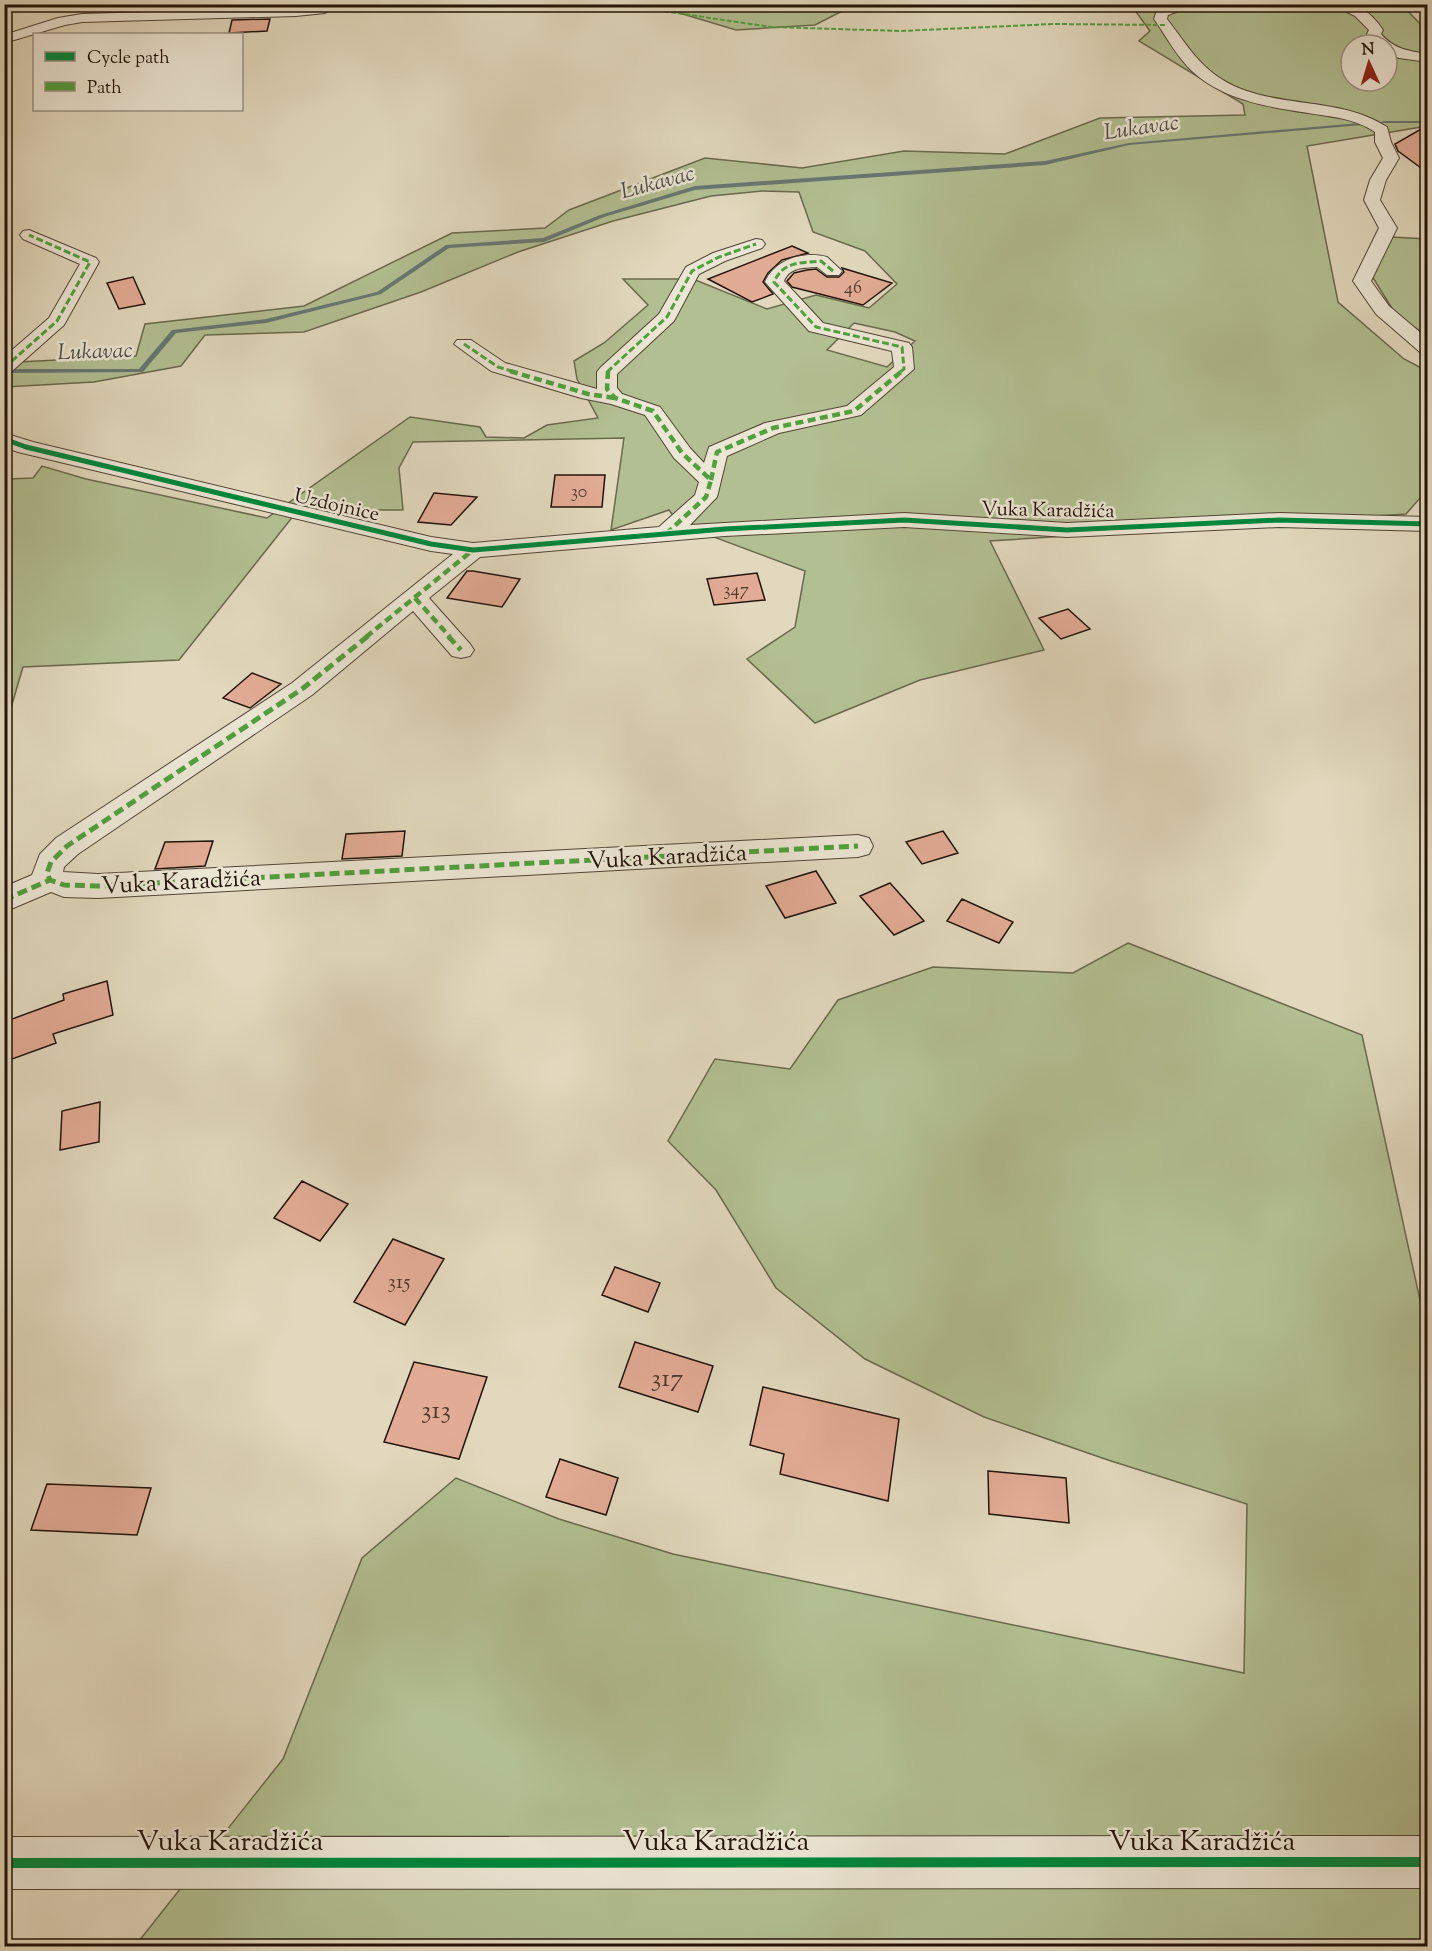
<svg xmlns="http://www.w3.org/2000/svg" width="1432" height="1951" font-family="'Sorts Mill Goudy',serif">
<rect width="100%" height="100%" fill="#e1d8bd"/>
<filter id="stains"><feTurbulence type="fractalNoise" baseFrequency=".00333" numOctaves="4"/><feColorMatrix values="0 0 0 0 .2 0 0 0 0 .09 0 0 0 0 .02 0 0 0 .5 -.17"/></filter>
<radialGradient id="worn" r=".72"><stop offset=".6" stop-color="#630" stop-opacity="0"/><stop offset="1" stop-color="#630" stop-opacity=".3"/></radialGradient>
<path fill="#b2bf92" stroke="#6a694e" stroke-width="1.5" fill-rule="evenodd" d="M659,5H854L815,25L736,30L663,8Z
M1131,5H1402L1427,31V126L1307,146L1338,302L1404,359L1427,371V490L1406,514L990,541L1044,650L920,680L815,723L747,659L795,627L805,571L679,524L669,510L611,530L624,438L413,442L399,468L403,510H298L179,660L23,667L5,728L4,482L7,479L33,478L42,466L86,479L267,518L410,417L480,427L486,437L524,438L547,425L598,418L577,379L574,361L604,343L648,305L623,279H693L767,309L816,295L869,308L897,284L865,251L813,232L799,192L762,191L711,196L613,221L518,252L421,292L304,332L205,335L181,366L94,382L5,387V360L18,362L136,356L145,324L304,306L452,233L545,228L569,210L705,158L802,168L904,151L1005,154L1100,118L1245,115L1243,104L1139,41L1150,31ZM1351,45H1387V81H1351ZM854,323L895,332L915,341L887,367L827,350Z
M1391,237L1427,239L1428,314L1425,316L1427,319V335L1398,318L1370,273Z
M1128,943L1362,1035L1427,1332V1946H423L408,1944L395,1946H135L283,1759L362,1558L456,1478L559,1519L673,1554L1244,1673L1247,1504L1108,1460L984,1417L865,1359L776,1288L716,1190L668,1141L715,1059L790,1069L838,1000L933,967L1073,973Z"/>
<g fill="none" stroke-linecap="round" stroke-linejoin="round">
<path fill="#677772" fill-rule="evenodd" d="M1383,121H1428V123H1381Z
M1360,123L1362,125L1129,145L1045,165L695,190L604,217L544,242L449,248L381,294L266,323L176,333L143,372L4,373V369H139L172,330L266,319L377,292L446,245L543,238L600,215L695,186L1045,161L1129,143Z"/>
</g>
<path fill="#e2ab95" stroke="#221309" stroke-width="1.5" d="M270,19L267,31L229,33L232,20Z
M1428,125V173L1398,151L1395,144Z
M792,246L808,253L782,260L768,273L763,282L773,294L752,302L708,279Z
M842,268L892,283L863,305L792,287L787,281L794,273L807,270L816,269L827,277H839L844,272Z
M133,277L145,304L119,309L107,283Z
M555,475H605L602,507H551Z
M434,493L477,497L451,525L418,522Z
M467,571H473L520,579L502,607L447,598Z
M757,573L765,600L714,605L707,579Z
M1068,609L1090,629L1061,639L1039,618Z
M252,673L281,684L250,708L223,698Z
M405,831L402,856L342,859L346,834Z
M943,831L958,853L922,864L906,842Z
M213,841L205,866L155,869L165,842Z
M816,871L836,903L785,918L766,886Z
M890,883L924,921L894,935L860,896Z
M962,899L1013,922L999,943L947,921Z
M107,981L113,1015L53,1034L56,1043L4,1062V1022L64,1000L63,994Z
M100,1102L99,1142L60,1150L62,1111Z
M302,1181L348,1204L320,1241L274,1218Z
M393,1239L444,1259L405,1325L354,1302Z
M615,1267L660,1283L648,1312L602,1295Z
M635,1342L713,1366L698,1412L619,1387Z
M414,1362L487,1377L459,1459L384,1442Z
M763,1387L899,1419L888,1501L780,1474L784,1454L750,1445Z
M560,1459L618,1478L606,1515L546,1497Z
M988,1471L1066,1478L1069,1523L989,1514Z
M47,1484L151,1488L137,1535L31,1530Z"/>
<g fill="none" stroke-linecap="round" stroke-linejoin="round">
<defs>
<path id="minor" d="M321,4H338L325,13L296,16L82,22L65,25L4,43V35L58,18L82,14L296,8Z
M1166,4H1178L1176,12L1168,15L1167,19C1182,38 1194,59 1214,74C1264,112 1336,93 1387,127L1391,142L1399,158L1386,180L1380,200L1397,228L1371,281L1389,306L1428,339V355L1421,353L1376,314L1353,281L1379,228L1364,200L1370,180L1383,158L1375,142V132C1354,118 1332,117 1308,113C1268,107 1223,100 1192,71C1177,57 1166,36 1154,19L1157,10L1166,7Z
M1331,4C1357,4 1368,8 1383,30L1381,34C1394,49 1408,51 1428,54V62L1399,58L1387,53V45H1376L1367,34L1369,30L1355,16Z
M29,230L96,258L99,262L64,325L11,372L4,374V357L49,318L80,264L23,239L20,235L23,231Z
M756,239L762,240L765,244L762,248L725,261L699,274L674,321L617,374V388L622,394L660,407L690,448L704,463L709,447L765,423L847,406L894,367L892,351L809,331L765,282C775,259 804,251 827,257L842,271L839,275H827L817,267C803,268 790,267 784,281L823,323L909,343L912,347L914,369L861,415L779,433L727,456L717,497L690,525L904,513L1067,523L1279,513L1428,517V531L1279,527L1067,537L904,527L725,536L480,557L429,598L470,644L474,650L470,656L461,658L452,656L413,611L312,695L78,854L64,867L63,872L98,874L858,835L869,838L873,846L869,854L858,857L98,898L64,897L51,892L4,912V887L32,875L40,854L56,838L292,683L453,554L431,551L18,452L4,447V433L33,442L431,537L473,543L659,527L695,495L699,482L674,458L645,415L611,404L581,398L491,371L454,344L457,340H471L505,363L597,389V372L600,368L659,314L686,267L713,253Z"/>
<path id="tertiary" d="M1428,1836V1888L4,1889V1837Z"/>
</defs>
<use href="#minor" stroke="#524436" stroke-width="2"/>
<use href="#tertiary" stroke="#524436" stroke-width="2"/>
<use href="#minor" fill="#ece6d4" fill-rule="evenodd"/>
<use href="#tertiary" fill="#ece6d4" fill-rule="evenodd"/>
<path stroke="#50a03e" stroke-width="2" stroke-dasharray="5 2" stroke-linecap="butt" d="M645,4L656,10L771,27L901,31L1054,24L1165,25"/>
<path stroke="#50a03e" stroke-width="3" stroke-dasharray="7 3" stroke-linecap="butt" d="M833,271L821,261C801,263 783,261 774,282L816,327L902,347L904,369L900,372
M464,344L498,367L515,372
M4,368L57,321L90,262L29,235
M607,372L667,317L692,271L719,257L756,244"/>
<path stroke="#50a03e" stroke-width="4.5" stroke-dasharray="8 4.5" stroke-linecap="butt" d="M510,371L588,394L615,398
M608,371L607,389L615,398L653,411L682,453L711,480L706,497L667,533
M711,480L717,452L773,428L854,411L902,371
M415,598L450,637
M366,637L473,550"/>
<path stroke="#50a03e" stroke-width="5" stroke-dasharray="10 5" stroke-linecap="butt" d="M368,636L302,689L67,846L51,862L47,873L50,880L64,885L98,886L858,846
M448,636L461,650
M4,900L50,880"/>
<defs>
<path id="cycleway-far1" d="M4,439L26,447L431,544L473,550L725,529L904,520L1067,530L1279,520L1428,524"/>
<path id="cycleway" d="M4,1863L1428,1862"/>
</defs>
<use href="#cycleway-far1" stroke="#ece6d4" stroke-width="8"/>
<use href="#cycleway" stroke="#ece6d4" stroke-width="14"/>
<use href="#cycleway-far1" stroke="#00873e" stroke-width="5"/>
<use href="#cycleway" stroke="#00873e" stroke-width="10"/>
</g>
<g text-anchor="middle" stroke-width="5" stroke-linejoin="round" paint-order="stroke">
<g font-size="18" fill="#52392c">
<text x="853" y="293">46</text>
<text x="579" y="497">30</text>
<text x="736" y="595">347</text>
</g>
<g font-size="20" fill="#221309" stroke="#ece6d4">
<text transform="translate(337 504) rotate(13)" y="7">Uzdojnice</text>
<text transform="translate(1048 509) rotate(1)" y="7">Vuka Karadžića</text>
</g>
<g font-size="21" fill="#52392c">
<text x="399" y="1288">315</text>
</g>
<g font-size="22" font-style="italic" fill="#4a4d46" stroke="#ece6d4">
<text transform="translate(1141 126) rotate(-8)" y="8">Lukavac</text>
<text transform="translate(657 181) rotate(-15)" y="8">Lukavac</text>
<text transform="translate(95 350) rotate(-2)" y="8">Lukavac</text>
</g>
<g font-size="24" fill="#221309" stroke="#ece6d4">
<text transform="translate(667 856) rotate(-3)" y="8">Vuka Karadžića</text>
<text transform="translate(181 881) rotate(-3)" y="8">Vuka Karadžića</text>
</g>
<g font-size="26" fill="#52392c">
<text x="667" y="1386">317</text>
<text x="436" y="1418">313</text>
</g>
<g font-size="28" fill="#221309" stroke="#ece6d4">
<text x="230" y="1850">Vuka Karadžića</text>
<text x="716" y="1850">Vuka Karadžića</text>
<text x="1202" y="1850">Vuka Karadžića</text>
</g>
</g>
<rect width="1432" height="1951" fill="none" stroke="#e1d8bd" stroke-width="24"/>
<rect x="6" y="6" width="1420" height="1939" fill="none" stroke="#221309" stroke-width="3"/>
<rect x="12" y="12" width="1408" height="1927" fill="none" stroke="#221309" stroke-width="1.5"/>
<rect x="33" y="33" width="210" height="78" fill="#ece6d4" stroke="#9b9283" stroke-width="1.5"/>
<rect x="45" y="52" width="30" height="9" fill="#00873e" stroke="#9b9283" stroke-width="1.5"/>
<text x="87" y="63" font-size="18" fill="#221309">Cycle path</text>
<rect x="45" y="82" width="30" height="9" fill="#50a03e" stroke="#9b9283" stroke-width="1.5"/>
<text x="87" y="93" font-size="18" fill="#221309">Path</text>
<g transform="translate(1369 63) rotate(356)"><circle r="28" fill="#ece6d4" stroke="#9b9283" stroke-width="1.5"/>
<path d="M0-4.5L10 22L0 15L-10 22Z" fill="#8f2418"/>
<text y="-9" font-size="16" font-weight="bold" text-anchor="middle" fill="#221309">N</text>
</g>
<rect width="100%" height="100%" filter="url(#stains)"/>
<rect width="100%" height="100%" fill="url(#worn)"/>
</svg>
